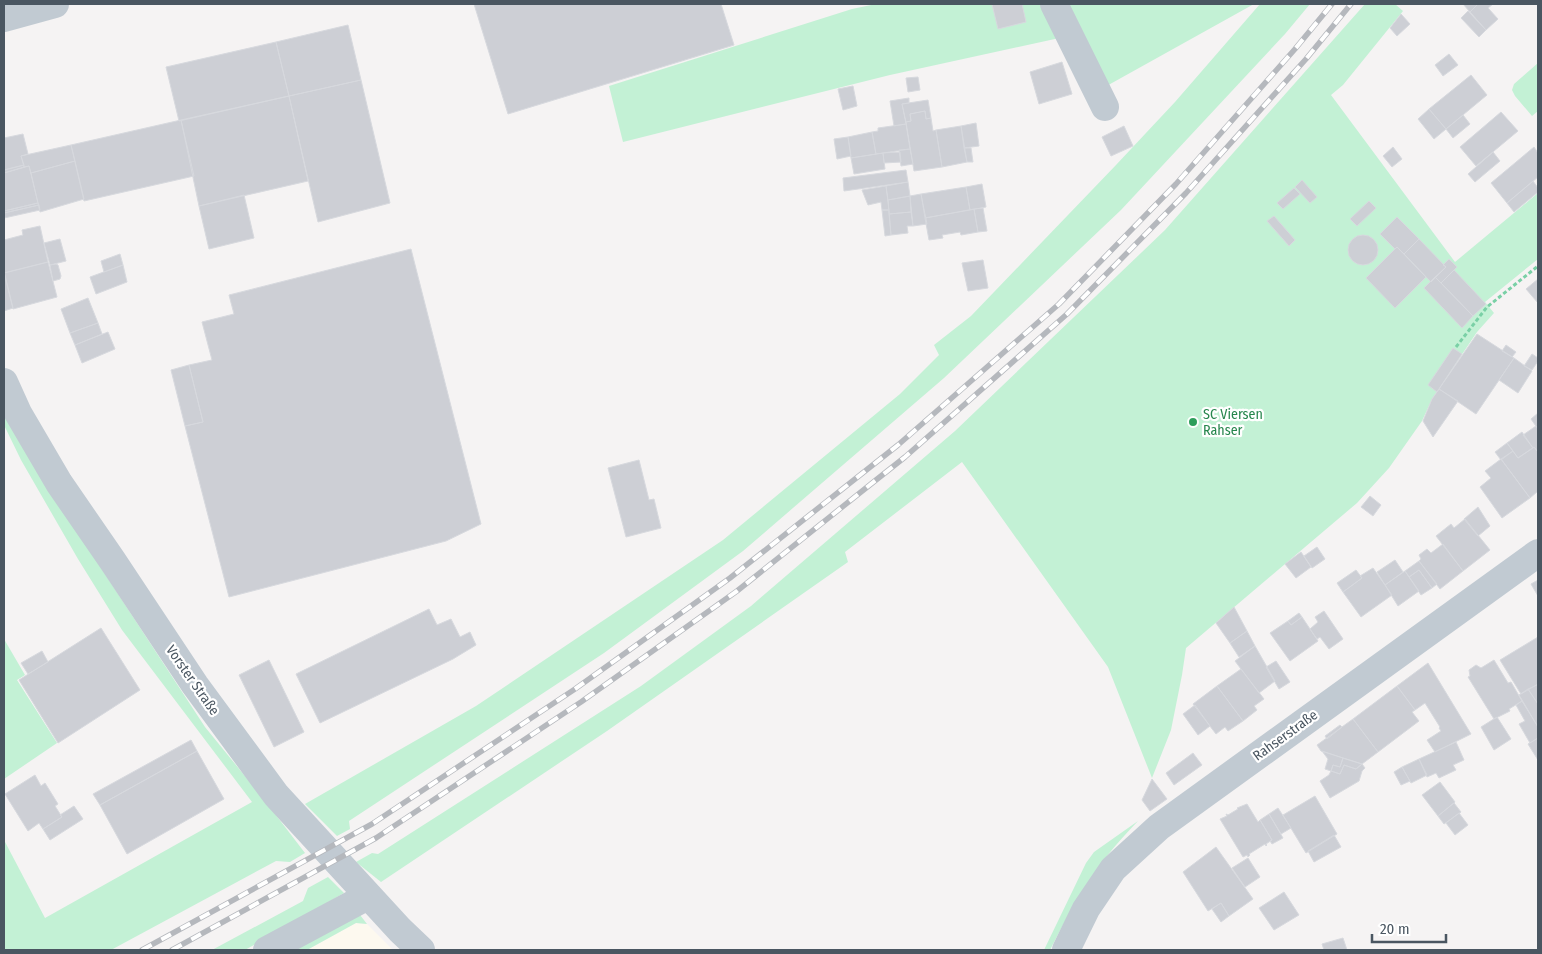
<svg xmlns="http://www.w3.org/2000/svg" width="1542" height="954" font-family="'Fira Sans Condensed',sans-serif">
<rect width="100%" height="100%" fill="#f5f3f3"/>
<path fill="#fdf9ef" d="M356,923L367,924L393,950H307Z"/>
<path fill="#c3f1d5" d="M876,4H1051L1064,37L890,75L623,142L609,86L852,9Z
M1062,4H1254L1103,88Z
M1260,4H1310L1285,34L1121,210L944,378L743,551L604,653L349,821L350,829L337,836L305,804L476,706L723,540L900,394L939,355L934,345L971,316L1116,165L1175,102Z
M1365,4H1395L1403,11L1343,85L1331,95L1455,262L1538,193V259L1485,302L1494,313L1477,332L1432,399L1422,421L1389,468L1357,503L1186,648L1182,675L1171,730L1152,778L1108,667L962,462L845,552L848,562L607,731L381,882L356,862L372,853L378,854L641,686L751,606L955,431L1165,230Z
M1538,63V111L1532,116L1515,96L1512,90L1514,84Z
M4,410L103,571L205,727L262,797L305,853L290,862L276,861L111,950H4V840L45,918L252,802L122,630L78,559L21,460L4,425Z
M4,639L25,675L17,680L57,743L4,779Z
M1138,821C1127,833 1116,844 1107,856C1086,883 1065,920 1050,950H1044L1086,863L1094,852Z
M328,877L344,893L245,950H212L303,901L308,888Z
M357,911L367,924L356,923L307,950H284Z"/>
<path fill="#cdcfd5" stroke="#d7d9de" d="M474,4H721L734,45L508,114Z
M992,4H1022L1026,22L998,29Z
M1463,4H1478L1470,12Z
M1478,4H1493L1488,8L1498,19L1486,30L1470,12Z
M1468,11L1486,30L1479,37L1461,18Z
M1401,14L1410,24L1397,36L1390,28Z
M348,25L361,80L289,96L276,42Z
M276,42L289,96L179,121L166,67Z
M1449,54L1458,65L1443,76L1435,65Z
M1062,62L1072,94L1039,104L1030,72Z
M1471,75L1487,95L1446,129L1429,109Z
M918,77L920,90L908,92L906,78Z
M361,80L390,203L318,222L289,96Z
M853,86L857,106L843,110L838,89Z
M289,96L308,181L199,206L181,120Z
M909,98V103L902,104L906,124L894,126L890,101Z
M928,100L931,118L926,119L925,111L910,114L911,121L906,122L902,104Z
M1429,109L1446,129L1434,139L1418,119Z
M925,111L926,119L931,118L933,131L936,130L942,167L914,171L906,122L911,121L910,114Z
M1501,112L1518,131L1476,166L1460,147Z
M1463,115L1470,124L1453,138L1446,129Z
M181,120L194,176L84,201L71,145Z
M976,123L979,146L964,148L961,126Z
M906,124L910,149L876,154L872,132L878,131V128Z
M961,126L967,162L942,167L936,130Z
M1124,126L1133,146L1111,156L1102,137Z
M872,132L876,154L851,158L848,137Z
M23,134L28,154L21,156L24,165L4,170V138Z
M848,137L851,156L837,159L834,139Z
M71,145L75,161L31,173L29,166L24,167L21,156Z
M1393,147L1402,159L1392,167L1383,156Z
M1534,147L1538,153V177L1507,203L1491,183Z
M964,148H971L973,162H967Z
M910,149L913,164L901,166L899,150Z
M900,152L901,162L884,163L883,153Z
M1493,152L1500,161L1475,182L1468,174Z
M883,153L885,169L854,174L851,158Z
M75,161L84,199L40,212L31,173Z
M24,165V167L4,173V170Z
M29,166L38,203L4,211V173Z
M906,170L908,182L844,191L843,178Z
M1302,180L1317,197L1310,203L1295,187Z
M1533,181L1538,188V192L1514,212L1507,203Z
M908,182L910,196L888,200L886,186Z
M982,184L986,207L970,210L966,187Z
M886,186L889,210H882L881,202L868,205L862,190Z
M966,187L970,210L925,218L921,194Z
M1294,188L1300,194L1283,209L1277,203Z
M921,194L927,224L913,226L910,196Z
M244,195L254,238L209,249L199,206Z
M910,196L911,212L889,214L888,200Z
M1369,201L1376,208L1357,226L1350,219Z
M38,203L39,205L4,213V211Z
M39,205L40,210L4,218V213Z
M983,208L987,231L978,232L974,209Z
M974,209L978,232L961,235L960,232L942,235L943,238L929,240L925,218Z
M882,210H889L891,235L885,236Z
M911,212L913,226H907L908,233L891,235L889,214Z
M1274,216L1295,240L1289,246L1267,221Z
M1397,217L1419,239L1404,254L1397,247L1395,249L1380,234Z
M40,226L48,262L4,273V240L23,235L22,230Z
M1348 250a15 15 0 1 1 30 0a15 15 0 1 1-30 0Z
M60,239L66,261L50,265L44,243Z
M1419,239L1446,267L1431,282L1404,254Z
M1397,247L1426,277L1395,308L1366,278Z
M411,249L481,524L446,541L229,597L185,426L203,422L189,365L212,360L202,322L234,314L229,295Z
M120,254L123,265L104,272L101,261Z
M1449,259L1457,267L1441,283L1435,277L1446,267L1443,265Z
M983,260L988,288L968,291L962,263Z
M48,262L57,297L13,309L4,273Z
M56,264L58,265L61,276L60,279L53,281L50,265Z
M123,265L127,282L96,294L90,277Z
M1454,270L1486,304L1473,316L1441,283Z
M4,271L13,308L4,311Z
M1435,277L1473,316L1462,328L1424,288Z
M1538,279V303L1526,289Z
M88,298L98,323L70,333L61,309Z
M98,323L102,334L75,345L70,333Z
M108,332L115,349L82,363L75,345Z
M1477,334L1514,358L1476,414L1439,389Z
M1506,345L1516,352L1512,357L1502,351Z
M1453,348L1462,354L1437,392L1428,385Z
M1532,354L1538,358V361L1532,370L1524,366Z
M1514,358L1532,371L1518,393L1499,380Z
M189,365L203,422L185,426L171,370Z
M1439,389L1458,401L1433,437L1423,421L1432,399Z
M1538,413V429L1531,419Z
M1536,426L1538,429V452L1534,447L1533,448L1523,435Z
M1522,432L1533,448L1518,458L1507,443Z
M1507,443L1513,451L1501,460L1495,452Z
M1534,447L1538,452V491L1530,498L1501,459L1513,451L1518,458Z
M1501,459L1530,498L1502,518L1480,487L1491,478L1485,471Z
M639,460L649,500L654,499L661,528L626,537L608,468Z
M1370,496L1381,505L1373,516L1361,507Z
M1478,507L1490,526L1478,536L1464,519Z
M1465,519L1490,550L1463,571L1436,536L1451,524L1454,528Z
M1443,544L1463,571L1440,589L1419,561L1421,559L1419,555L1427,549L1431,553Z
M1317,547L1325,559L1312,568L1304,556Z
M1301,552L1311,567L1296,578L1285,564Z
M1395,560L1403,572L1385,585L1377,572Z
M1419,561L1437,584L1432,588L1419,570L1409,577L1405,571Z
M1373,568L1392,595L1361,617L1343,592L1362,578L1360,576Z
M1356,570L1362,578L1343,592L1337,583Z
M1419,570L1432,588L1421,595L1409,577Z
M1405,571L1419,591L1398,606L1385,585Z
M1538,580V596L1531,584Z
M1234,607L1247,631L1230,643L1216,623Z
M429,609L437,625L451,619L460,637L470,632L476,645L453,659L320,723L296,674Z
M1324,611L1343,639L1329,649L1320,637L1317,639L1310,629L1318,622L1315,617Z
M1299,613L1302,617L1291,625L1288,621Z
M1302,617L1318,641L1290,661L1270,633L1288,621L1291,625Z
M101,628L140,690L58,743L19,680Z
M1247,631L1255,646L1239,657L1230,643Z
M1538,637V684L1521,694L1500,660Z
M1255,646L1275,681L1259,693L1235,661Z
M42,651L48,662L28,674L21,663Z
M269,660L304,732L274,747L239,675Z
M1494,660L1508,683L1511,682L1522,701L1509,709L1510,711L1494,719L1468,677L1470,676L1469,670L1476,665L1481,668Z
M1276,661L1290,682L1279,689L1266,667Z
M1428,663L1471,734L1435,752L1427,740L1441,731L1439,728L1440,727L1425,703L1415,710L1397,686Z
M1241,669L1264,699L1254,706L1257,710L1243,721L1217,686Z
M1537,685L1538,688V704L1528,689Z
M1217,686L1243,721L1228,731L1225,727L1216,734L1193,704Z
M1397,686L1415,710L1412,712L1419,721L1378,752L1353,719Z
M1528,689L1538,704V727L1519,695Z
M1522,701L1538,727V738L1530,743L1519,724L1525,721L1516,705Z
M1195,705L1210,726L1198,735L1183,714Z
M1497,717L1511,739L1494,750L1481,727Z
M1353,719L1378,752L1362,764L1321,751L1317,745Z
M1340,725L1342,727L1327,739L1325,736Z
M1538,738V760L1528,744Z
M191,740L197,751L100,805L93,794Z
M1456,742L1464,760L1453,765L1456,770L1439,778L1436,773L1427,777L1419,759Z
M197,751L224,799L127,854L100,805Z
M1322,751L1343,758L1340,767L1333,765L1331,771L1325,769L1328,759Z
M1193,753L1202,765L1174,785L1166,773Z
M1343,758L1362,764L1356,769L1344,765L1340,774L1331,771L1333,765L1340,767Z
M1419,759L1427,775L1411,783L1402,767Z
M1362,764L1365,768L1362,771L1359,781L1330,798L1320,781L1329,775L1331,771L1340,774L1344,765L1356,769Z
M1402,767L1410,781L1401,785L1394,772Z
M35,775L41,786L45,783L58,804L55,806L62,817L43,829L39,823L28,831L5,794Z
M1152,779L1167,799L1150,811L1142,800Z
M1440,782L1455,802L1438,816L1422,795Z
M1315,796L1337,834L1306,853L1283,815Z
M1454,803L1461,812L1444,824L1438,816Z
M1247,804L1258,822L1260,820L1272,840L1266,844L1267,845L1266,846L1265,844L1249,854L1250,855L1248,857L1247,855L1243,857L1220,819L1227,816L1226,814L1228,815L1238,809L1237,808Z
M74,806L83,819L50,840L43,829L62,817L60,815Z
M1278,808L1291,828L1281,834L1269,814Z
M1459,813L1468,825L1455,835L1446,823Z
M1269,814L1283,838L1272,844L1270,841L1272,840L1260,820Z
M1334,835L1341,847L1314,862L1308,851Z
M1216,847L1253,899L1229,916L1221,903L1208,911L1183,872Z
M1248,858L1260,877L1245,887L1232,868Z
M1284,892L1299,915L1274,930L1259,908Z
M1221,903L1229,916L1221,922L1212,909Z
M1343,938L1347,950H1324L1322,944Z"/>
<g fill="none" stroke-linecap="round" stroke-linejoin="round">
<path stroke="#7ad0a6" stroke-width="3" stroke-dasharray="4 2.5" stroke-linecap="butt" d="M1456,347L1487,307L1538,266"/>
<path stroke="#c1cad2" stroke-width="28" d="M1054,4L1105,107
M4,18L55,4
M4,382L18,413L59,483L112,560L195,685L276,795L400,930L421,950
M267,950L368,896
M1066,950L1086,909L1113,869L1159,827L1538,553"/>
<defs>
<path id="rail" d="M142,950L372,824L575,689L730,578L898,445L1059,304L1176,184L1295,49L1332,4
M172,950L376,838L581,702L737,591L876,480L905,457L1067,314L1186,193L1306,59L1351,4"/>
</defs>
<use href="#rail" stroke="#b5b8bd" stroke-width="5.5"/>
<use href="#rail" stroke="#fff" stroke-width="4" stroke-dasharray="11" stroke-linecap="butt"/>
</g>
<circle fill="#2e9e5b" stroke="#fff" stroke-width="2" cx="1193" cy="422" r="5"/>
<g text-anchor="middle" stroke-width="4.5" stroke-linejoin="round" paint-order="stroke">
<g font-size="14" fill="#27864d" stroke="#fff" text-anchor="start">
<text x="1203" y="419">SC Viersen<tspan x="1203" dy="16">Rahser</tspan></text>
</g>
<g font-size="14" fill="#4a5661" stroke="#fff">
<text transform="translate(193 680) rotate(55)" y="5">Vorster Straße</text>
<text transform="translate(1285 735) rotate(-36)" y="5">Rahserstraße</text>
</g>
</g>
<rect width="1542" height="954" fill="none" stroke="#4a5661" stroke-width="10"/>
<path d="M1372 934v8h74v-8" fill="none" stroke="#4a5661" stroke-width="2.5"/>
<text x="1380" y="934" font-size="15" fill="#4a5661" stroke="#ffffff" stroke-width="4" paint-order="stroke">20 m</text>
</svg>
